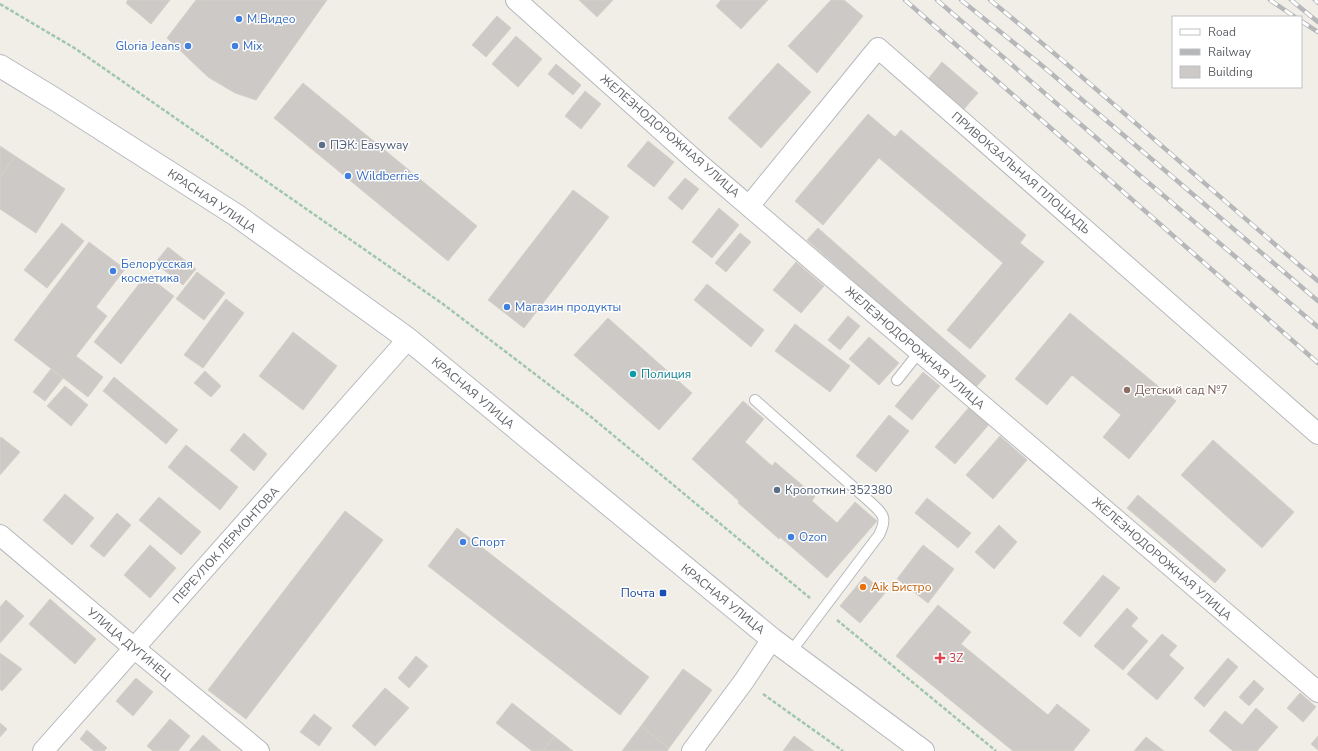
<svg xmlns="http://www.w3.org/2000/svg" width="1318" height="751" font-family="'Nunito Sans',sans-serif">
<rect width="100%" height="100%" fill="#f1eee8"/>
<path fill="#ccc9c6" stroke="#d5d0c7" d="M128,0H170L151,24L126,3Z
M196,0H327L256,100L235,93L208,77L167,38Z
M579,0H613L597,17Z
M721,0H768L741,29L716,6Z
M831,0H844L863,16L817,73L788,46Z
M497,16L511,28L486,57L472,45Z
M516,36L542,59L518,87L492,64Z
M942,62L978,93L964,109L928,79Z
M778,63L811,92L761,148L728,118Z
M556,64L581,85L573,95L548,74Z
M303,83L477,226L448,261L274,118Z
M585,91L601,104L581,129L565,116Z
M868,114L895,137L901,130L1026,235L1020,243L1044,262L970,349L947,330L1003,263L879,158L823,225L795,201Z
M648,141L674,162L654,187L627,166Z
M0,146L15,156L0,178Z
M15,156L65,189L36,233L0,209V178Z
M685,178L699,189L682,210L668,198Z
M573,190L609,217L524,328L488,300Z
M719,208L739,225L712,258L692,242Z
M62,223L84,241L47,288L24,270Z
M818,228L986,376L975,388L807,240Z
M740,233L751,242L726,272L715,263Z
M89,242L125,269L96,307L107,316L76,356L103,377L88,397L14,340Z
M168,247L196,269L183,285L155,263Z
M796,262L824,286L801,313L773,290Z
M197,272L225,293L204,320L176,299Z
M146,275L174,296L121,364L94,342Z
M707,284L764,330L751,347L694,300Z
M226,299L244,313L203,368L184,355Z
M1070,313L1176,401L1129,459L1103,437L1121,415L1072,375L1047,405L1015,379Z
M848,316L860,326L840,350L828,340Z
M608,318L692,393L659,430L574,355Z
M795,324L850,366L830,392L775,351Z
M293,332L337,366L303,410L259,376Z
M869,337L899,363L879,385L849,359Z
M51,369L63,378L45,401L33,392Z
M205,371L221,386L211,397L194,383Z
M923,372L940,386L912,420L895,406Z
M114,377L178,430L166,444L103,391Z
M65,386L88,405L71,426L47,406Z
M743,401L764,419L745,442L772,466L775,462L815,496L812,501L837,523L855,502L877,521L827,578L780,537L779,539L753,516L738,503L739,501L692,459Z
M971,405L991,422L955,464L935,447Z
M889,415L909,431L876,472L856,456Z
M244,433L267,454L254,471L230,450Z
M1000,436L1027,460L993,499L966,475Z
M1,437L20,452L0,475V438Z
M1213,440L1294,512L1262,548L1181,475Z
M186,445L238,487L220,510L168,467Z
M65,494L94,518L72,545L43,520Z
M1138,495L1226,570L1215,583L1127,508Z
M159,497L201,532L181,555L139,520Z
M927,498L971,533L958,548L915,513Z
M345,511L383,540L246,719L208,690Z
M117,513L131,525L104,557L90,546Z
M999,525L1017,542L994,569L975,552Z
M457,528L649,677L620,715L428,566Z
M150,545L176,568L150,598L124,575Z
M923,545L954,569L928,603L897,579Z
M1103,575L1120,588L1080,637L1063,623Z
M865,576L885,593L860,623L840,606Z
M50,599L96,639L75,664L29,624Z
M6,600L24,616L0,643V607Z
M938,605L971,632L961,644L1048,715L1057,704L1090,730L1073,751H1013L896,656Z
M1127,608L1138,618L1131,626L1148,641L1123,670L1094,646Z
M1162,634L1177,646L1169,655L1184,668L1157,700L1127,674Z
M0,653L22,669L2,691L0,689Z
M416,656L428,666L409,688L398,678Z
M1228,658L1238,667L1204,707L1194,698Z
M683,669L712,690L669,748L641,726Z
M136,678L153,692L133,716L116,701Z
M1254,680L1264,689L1249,706L1239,697Z
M385,688L409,708L375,746L352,726Z
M1300,693L1316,707L1303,722L1287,708Z
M512,703L554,736L543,751H532L496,723Z
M1256,708L1278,727L1257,751H1233L1209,731L1225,711L1242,725Z
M314,714L332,728L319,746L300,732Z
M170,719L190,736L178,751H153L147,746Z
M0,723L7,729L0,737Z
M641,726L669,748L667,751H622Z
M87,730L107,748L104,751H94L80,739Z
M203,735L221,751H189Z
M554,736L573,751H543Z
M794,736L814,751H783Z
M1318,736V750L1311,744Z
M1146,737L1164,751H1134Z"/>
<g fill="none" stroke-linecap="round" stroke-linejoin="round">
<defs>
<path id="lane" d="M897,380L920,351
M755,400L869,501C883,514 888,517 879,535L790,653"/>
<path id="street" d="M516,0L696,161L1318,692
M749,206L878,48L1318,434
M0,535L134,648L259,751
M43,751L408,339
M692,751L744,681L772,639"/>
<path id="secondary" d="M0,66L56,100L236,215L408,339L772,639L923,751"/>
</defs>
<use href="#lane" stroke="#b5b8bc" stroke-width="12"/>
<use href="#street" stroke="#b5b8bc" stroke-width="22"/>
<use href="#secondary" stroke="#b6babf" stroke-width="24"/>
<path stroke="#a0c7aa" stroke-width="2.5" stroke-dasharray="4 2" stroke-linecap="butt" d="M0,4L76,49L443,304L590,416L810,598
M837,620L996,751
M763,694L843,751"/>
<use href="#lane" stroke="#fff" stroke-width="10"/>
<use href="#street" stroke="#fff" stroke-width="20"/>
<use href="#secondary" stroke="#fff" stroke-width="22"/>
<defs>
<path id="rail" d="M905,0L1318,363
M937,0L1130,167L1318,327
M961,0L1039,63L1318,301
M990,0C1102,91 1208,188 1318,281
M1270,0L1295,17
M1291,0L1318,22
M1315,0L1318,3
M1301,21L1318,32"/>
</defs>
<use href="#rail" stroke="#b6b7b8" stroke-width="4.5"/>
<use href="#rail" stroke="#fff" stroke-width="3" stroke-dasharray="9" stroke-linecap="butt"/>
</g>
<g fill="#3f7fe0" stroke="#fff" stroke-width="1.5">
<circle cx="239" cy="19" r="4"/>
<circle cx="188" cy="46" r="4"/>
<circle cx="235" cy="46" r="4"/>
<circle cx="348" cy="176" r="4"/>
<circle cx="113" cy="271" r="4"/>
<circle cx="507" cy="307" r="4"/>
<circle cx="791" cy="537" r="4"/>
<circle cx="463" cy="542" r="4"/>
</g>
<g fill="#5c6f8a" stroke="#fff" stroke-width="1.5">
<circle cx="322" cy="145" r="4"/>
<circle cx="777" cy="490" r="4"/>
</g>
<circle fill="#0f9aa8" stroke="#fff" stroke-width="1.5" cx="633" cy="374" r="4"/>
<circle fill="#8d6e63" stroke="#fff" stroke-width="1.5" cx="1127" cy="390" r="4"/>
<circle fill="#e8710a" stroke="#fff" stroke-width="1.5" cx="863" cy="587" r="4"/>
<rect fill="#1a4fb4" stroke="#fff" stroke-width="1.5" x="659" y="589" width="8" height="8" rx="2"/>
<path fill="#e0444e" stroke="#fff" stroke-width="1.5" d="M938 652h4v4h4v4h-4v4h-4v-4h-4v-4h4z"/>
<g text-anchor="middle" stroke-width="3" stroke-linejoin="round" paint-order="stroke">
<g font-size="12" fill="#366cbe" stroke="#fff" text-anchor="start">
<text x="247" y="23">М.Видео</text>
<text x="180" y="50" text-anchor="end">Gloria Jeans</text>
<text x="243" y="50">Mix</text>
<text x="356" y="180">Wildberries</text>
<text x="121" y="268">Белорусская<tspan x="121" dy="14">косметика</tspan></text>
<text x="515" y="311">Магазин продукты</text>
<text x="799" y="541">Ozon</text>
<text x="471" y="546">Спорт</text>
</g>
<g font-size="12" fill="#5f6368" stroke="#fff">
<text transform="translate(670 136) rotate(41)" y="4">ЖЕЛЕЗНОДОРОЖНАЯ УЛИЦА</text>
<text transform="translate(1021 173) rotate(41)" y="4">ПРИВОКЗАЛЬНАЯ ПЛОЩАДЬ</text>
<text transform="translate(212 201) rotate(34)" y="4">КРАСНАЯ УЛИЦА</text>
<text transform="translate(915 348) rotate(41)" y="4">ЖЕЛЕЗНОДОРОЖНАЯ УЛИЦА</text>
<text transform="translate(473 393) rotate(40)" y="4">КРАСНАЯ УЛИЦА</text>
<text transform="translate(226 545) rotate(-48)" y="4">ПЕРЕУЛОК ЛЕРМОНТОВА</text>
<text transform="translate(1162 559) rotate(41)" y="4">ЖЕЛЕЗНОДОРОЖНАЯ УЛИЦА</text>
<text transform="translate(723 599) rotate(39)" y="4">КРАСНАЯ УЛИЦА</text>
<text transform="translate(129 644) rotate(40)" y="4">УЛИЦА ДУГИНЕЦ</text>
</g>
<g font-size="12" fill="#4e5e75" stroke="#fff" text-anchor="start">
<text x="330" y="149">ПЭК: Easyway</text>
<text x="785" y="494">Кропоткин 352380</text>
</g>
<g font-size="12" fill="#0d838f" stroke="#fff" text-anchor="start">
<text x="641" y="378">Полиция</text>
</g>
<g font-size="12" fill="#785e54" stroke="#fff" text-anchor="start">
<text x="1135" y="394">Детский сад №7</text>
</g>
<g font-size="12" fill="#c56008" stroke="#fff" text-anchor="start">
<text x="871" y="591">Aik Бистро</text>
</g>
<g font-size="12" fill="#164399" stroke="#fff" text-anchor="end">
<text x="655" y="597">Почта</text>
</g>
<g font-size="12" fill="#be3a42" stroke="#fff" text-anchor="start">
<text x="949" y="662">3Z</text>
</g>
</g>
<rect x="1172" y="16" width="130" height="72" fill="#ffffff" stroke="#bfc1c3"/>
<rect x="1180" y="29" width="20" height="6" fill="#ffffff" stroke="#bfc1c3"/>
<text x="1208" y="36" font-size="12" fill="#5f6368">Road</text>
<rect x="1180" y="49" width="20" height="6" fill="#b6b7b8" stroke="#bfc1c3"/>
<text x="1208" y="56" font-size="12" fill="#5f6368">Railway</text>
<rect x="1180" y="66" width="20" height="12" fill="#ccc9c6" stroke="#bfc1c3"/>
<text x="1208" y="76" font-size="12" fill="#5f6368">Building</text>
</svg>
